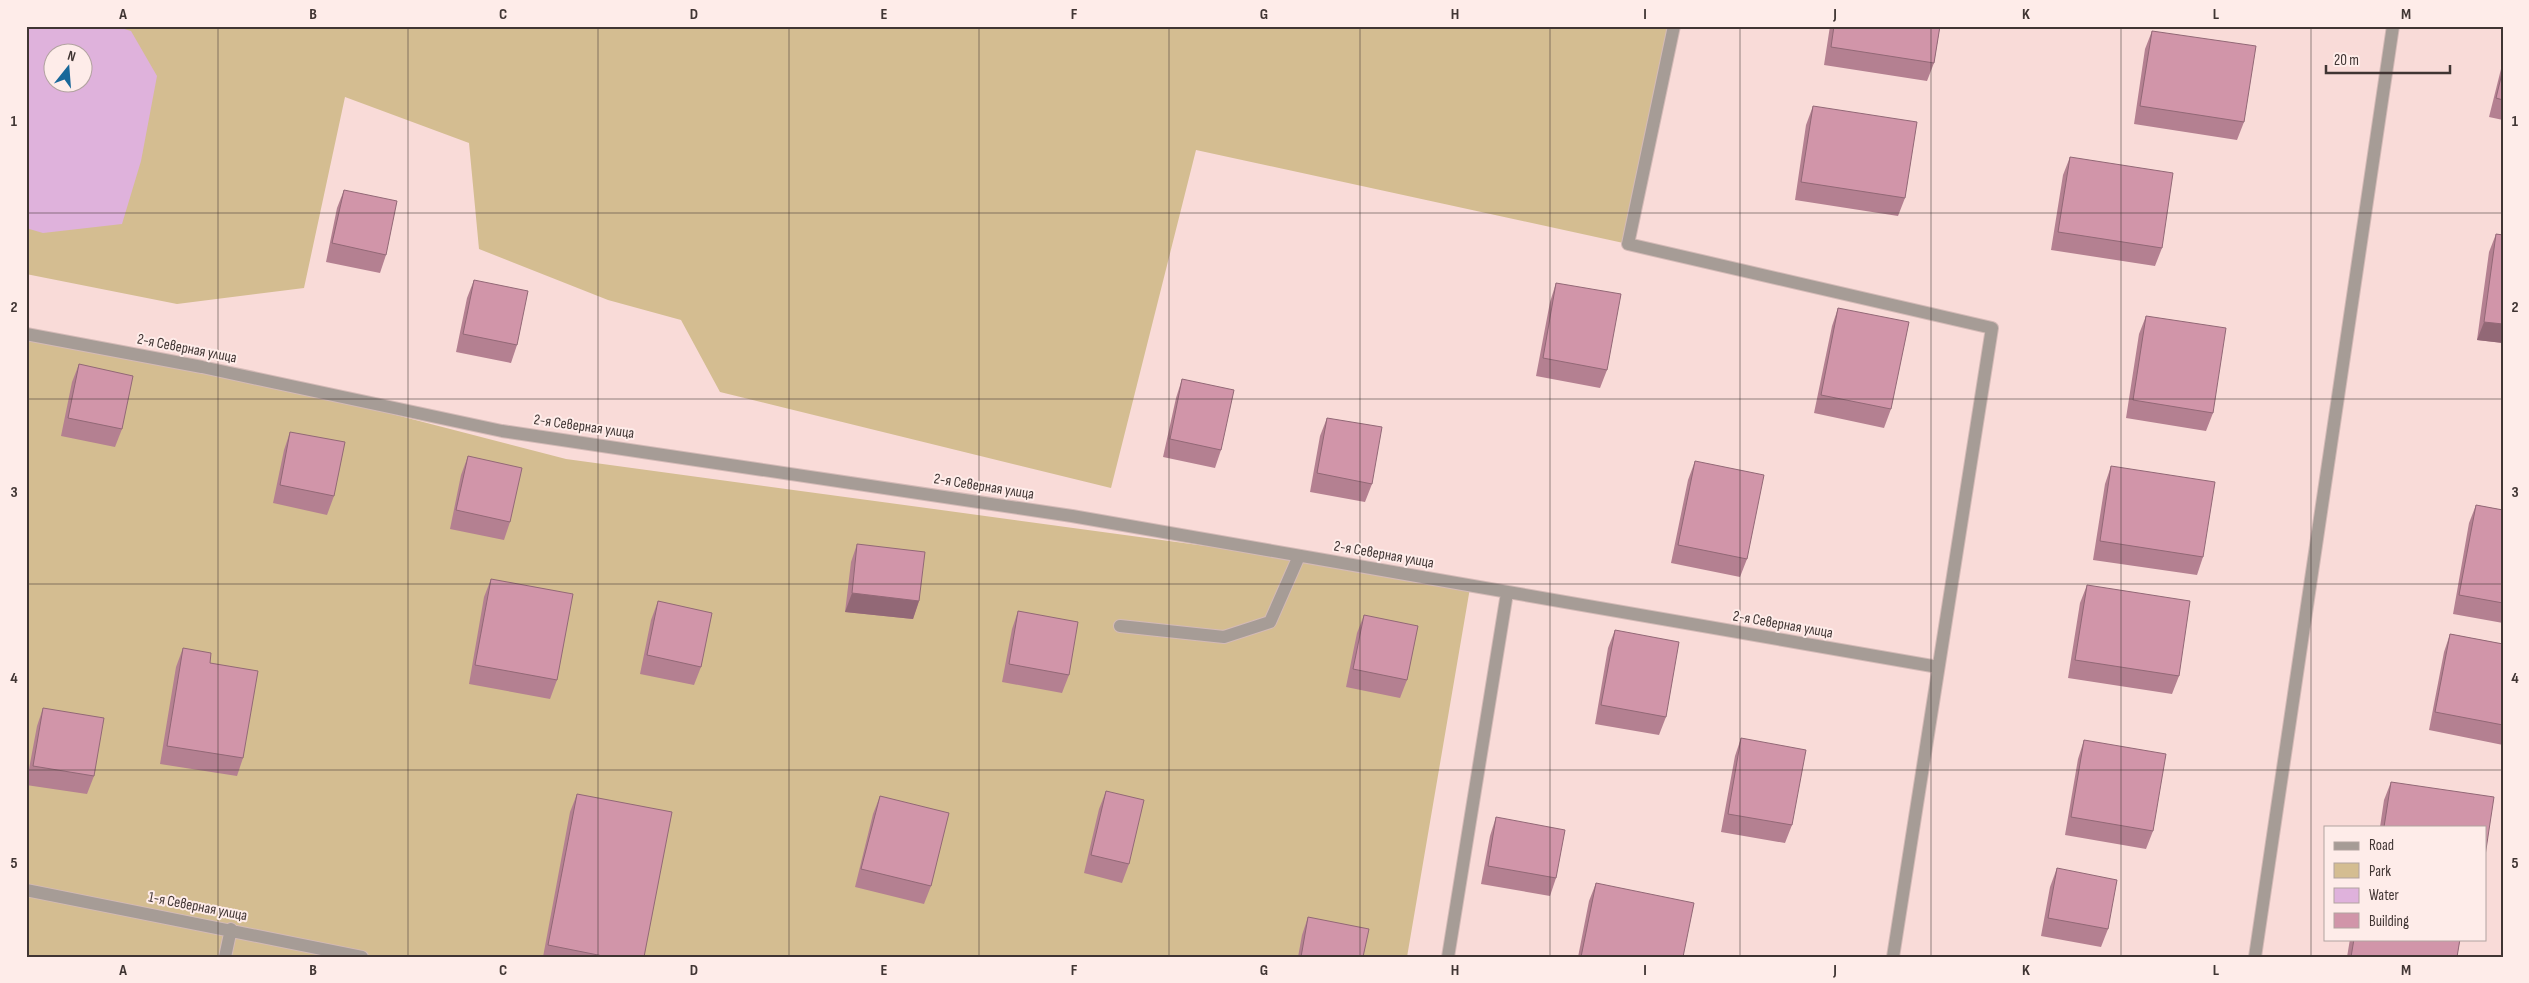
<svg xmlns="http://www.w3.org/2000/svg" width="2529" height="983" font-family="'Sofia Sans Condensed',sans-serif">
<rect width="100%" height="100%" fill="#f9dbd8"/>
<path fill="#d4bd91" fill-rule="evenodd" d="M26,26H1674L1628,244L1196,150L1111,488L720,392L681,320L608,300L479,249L469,143L345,97L304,288L177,304L26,274ZM52,52H82V82H52Z
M26,330L172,357L566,459L1471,582L1407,957H26Z"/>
<path fill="#dfb2dc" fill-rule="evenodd" d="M26,26H114L131,31L157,76L141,161L122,224L43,233L26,228ZM52,52H82V82H52Z"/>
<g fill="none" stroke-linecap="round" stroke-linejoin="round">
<defs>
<path id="service" d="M1674,26L1628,244L1992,328L1893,957
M1120,626L1224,637L1270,622L1299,556"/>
<path id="minor" d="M26,334L202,367L502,431L1072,516L1938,667
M26,890L362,957
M225,957L231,929
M1448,957L1507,593
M2255,957L2393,26"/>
</defs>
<use href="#service" stroke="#d4bab7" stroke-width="14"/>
<use href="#minor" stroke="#d4bab7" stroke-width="14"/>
<use href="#service" stroke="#a69c96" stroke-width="12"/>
<use href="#minor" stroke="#a69c96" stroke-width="12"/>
</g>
<path fill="#b48091" d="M1830,26H1940L1934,63L1927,81L1824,65Z
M2152,31L2244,122L2237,140L2134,124L2145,49Z
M2503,61V120L2489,117Z
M1813,106L1905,198L1898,216L1795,200L1806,125Z
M2070,157L2162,248L2155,266L2051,250L2063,175Z
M344,190L386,255L380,273L326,262L337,208Z
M2496,234L2503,235V343L2477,340L2489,252Z
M474,280L517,345L511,363L456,352L467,298Z
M1556,283L1607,370L1600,388L1536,376L1550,302Z
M1838,308L1891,409L1884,428L1814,413L1832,326Z
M2146,316L2213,413L2206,431L2126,418L2139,334Z
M79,364L122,429L115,447L61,436L72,382Z
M1182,379L1221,450L1215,468L1163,457L1176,398Z
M1327,418L1372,484L1365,502L1310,492L1320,436Z
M290,432L334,496L327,515L273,503L284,450Z
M468,456L510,522L504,540L450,529L461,475Z
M1695,461L1747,559L1740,577L1671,563L1688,480Z
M2111,466L2203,557L2197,575L2093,560L2105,484Z
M2476,505L2503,510V623L2453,614L2469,523Z
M857,544L919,601L913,619L845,612L851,562Z
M491,579L557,680L550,699L469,684L484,597Z
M2087,585L2179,676L2172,694L2068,678L2080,603Z
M658,601L701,667L694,685L640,674L651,620Z
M1018,611L1069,675L1062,693L1002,682L1012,629Z
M1364,615L1407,680L1400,698L1346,687L1357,633Z
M1615,630L1666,717L1659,735L1595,724L1608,648Z
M2450,634L2503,644V745L2429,730L2444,652Z
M183,648L210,663L243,758L237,776L160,764L176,667Z
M43,708L94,776L87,794L26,785L37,726Z
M1741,738L1792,825L1785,843L1721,832L1735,756Z
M2084,740L2153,831L2146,849L2065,835L2078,759Z
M2391,782L2485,827H2380L2384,800Z
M1106,791L1129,864L1122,883L1084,873L1099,809Z
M577,794L644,957H543L570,812Z
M880,796L931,886L924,904L855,887L873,814Z
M1496,817L1556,878L1550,896L1481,884L1490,836Z
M2057,868L2108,929L2101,947L2041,936L2050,887Z
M1596,883L1683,957H1578L1589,901Z
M1308,917L1363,957H1298L1302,935Z
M2350,939H2460L2457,957H2347Z"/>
<path fill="#926876" d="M2484,322L2503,324V343L2477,340Z
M852,593L919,601L913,619L845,612Z"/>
<path fill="#d195a9" stroke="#926876" d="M1834,26H1940L1934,63L1831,47Z
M2152,31L2256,46L2244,122L2140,106Z
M2503,69V100L2496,98Z
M1813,106L1917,122L1905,198L1801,182Z
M2070,157L2173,173L2162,248L2058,232Z
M344,190L397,201L386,255L332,243Z
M2496,234L2503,235V324L2484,322Z
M474,280L528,291L517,345L463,334Z
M1556,283L1621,294L1607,370L1543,358Z
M1838,308L1909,322L1891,409L1821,395Z
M2146,316L2226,328L2213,413L2133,400Z
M79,364L133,376L122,429L68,418Z
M1182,379L1234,390L1221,450L1170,439Z
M1327,418L1382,427L1372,484L1317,473Z
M290,432L345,442L334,496L280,485Z
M468,456L522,468L510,522L456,510Z
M1695,461L1764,475L1747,559L1678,545Z
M2111,466L2215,482L2203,557L2100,541Z
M2476,505L2503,510V603L2459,595Z
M857,544L925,552L919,601L852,593Z
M491,579L573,594L557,680L475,665Z
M2087,585L2190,601L2179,676L2075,660Z
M658,601L712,613L701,667L647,655Z
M1018,611L1078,622L1069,675L1009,664Z
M1364,615L1418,626L1407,680L1353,669Z
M1615,630L1679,642L1666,717L1601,705Z
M2450,634L2503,644V725L2435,712Z
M183,648L211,653L210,663L258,671L243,758L167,746Z
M43,708L104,718L94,776L33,766Z
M1741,738L1806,750L1792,825L1728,814Z
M2084,740L2166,754L2153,831L2071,817Z
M2391,782L2494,797L2485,856V827H2384Z
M1106,791L1144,800L1129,864L1091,855Z
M577,794L672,812L644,957H608L548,945Z
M880,796L949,813L931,886L861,869Z
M1496,817L1565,830L1556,878L1488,866Z
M2057,868L2117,880L2108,929L2048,918Z
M1596,883L1694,903L1683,957H1581Z
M1308,917L1369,929L1363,957H1301Z
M2354,939H2460L2457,957H2351Z"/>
<path fill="none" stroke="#403533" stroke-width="1" stroke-opacity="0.55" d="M218,26V957M408,26V957M598,26V957M789,26V957M979,26V957M1169,26V957M1360,26V957M1550,26V957M1740,26V957M1931,26V957M2121,26V957M2311,26V957M26,213H2503M26,399H2503M26,584H2503M26,770H2503"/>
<g text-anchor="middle" stroke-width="4" stroke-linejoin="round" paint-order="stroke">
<g font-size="15" fill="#403533" stroke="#feece9">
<text transform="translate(187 348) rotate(11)" y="5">2-я Северная улица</text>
<text transform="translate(584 426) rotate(8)" y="5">2-я Северная улица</text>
<text transform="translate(984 486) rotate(9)" y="5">2-я Северная улица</text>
<text transform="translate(1384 554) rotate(10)" y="5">2-я Северная улица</text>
<text transform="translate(1783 624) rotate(10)" y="5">2-я Северная улица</text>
<text transform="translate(198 906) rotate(11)" y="5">1-я Северная улица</text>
</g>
</g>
<rect width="2529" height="983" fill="none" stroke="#feece9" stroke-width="55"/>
<rect x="2324" y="826" width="162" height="115" fill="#feece9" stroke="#b2a3a0"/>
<rect x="2334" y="842" width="25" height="8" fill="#a69c96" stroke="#b2a3a0"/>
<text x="2369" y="850" font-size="15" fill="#403533">Road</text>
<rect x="2334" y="863" width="25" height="15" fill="#d4bd91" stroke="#b2a3a0"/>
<text x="2369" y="876" font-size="15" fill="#403533">Park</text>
<rect x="2334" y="888" width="25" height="15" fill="#dfb2dc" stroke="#b2a3a0"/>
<text x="2369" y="900" font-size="15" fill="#403533">Water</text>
<rect x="2334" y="913" width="25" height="15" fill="#d195a9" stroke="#b2a3a0"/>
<text x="2369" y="926" font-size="15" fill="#403533">Building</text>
<g transform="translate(68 68) rotate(17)"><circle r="24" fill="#feece9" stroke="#b2a3a0"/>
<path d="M0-4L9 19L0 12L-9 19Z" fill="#19689a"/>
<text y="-8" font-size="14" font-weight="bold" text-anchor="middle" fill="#403533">N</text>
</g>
<path d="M2326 65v8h124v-8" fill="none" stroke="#403533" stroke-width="2.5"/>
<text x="2334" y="65" font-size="15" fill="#403533" stroke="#feece9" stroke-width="4" paint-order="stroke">20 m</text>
<rect x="28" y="28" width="2474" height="928" fill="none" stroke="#403533" stroke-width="2"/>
<g font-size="16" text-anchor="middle" font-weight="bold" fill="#403533">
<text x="123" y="19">A</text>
<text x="313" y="19">B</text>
<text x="503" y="19">C</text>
<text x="694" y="19">D</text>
<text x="884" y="19">E</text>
<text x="1074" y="19">F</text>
<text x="1264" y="19">G</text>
<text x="1455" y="19">H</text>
<text x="1645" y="19">I</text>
<text x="1835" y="19">J</text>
<text x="2026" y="19">K</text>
<text x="2216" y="19">L</text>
<text x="2406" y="19">M</text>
<text x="14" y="126">1</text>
<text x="2515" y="126">1</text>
<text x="14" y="312">2</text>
<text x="2515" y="312">2</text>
<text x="14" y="497">3</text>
<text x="2515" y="497">3</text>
<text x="14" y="683">4</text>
<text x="2515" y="683">4</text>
<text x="14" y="868">5</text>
<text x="2515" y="868">5</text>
<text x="123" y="975">A</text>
<text x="313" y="975">B</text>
<text x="503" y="975">C</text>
<text x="694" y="975">D</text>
<text x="884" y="975">E</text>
<text x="1074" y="975">F</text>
<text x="1264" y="975">G</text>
<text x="1455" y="975">H</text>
<text x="1645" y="975">I</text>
<text x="1835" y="975">J</text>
<text x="2026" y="975">K</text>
<text x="2216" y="975">L</text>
<text x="2406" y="975">M</text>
</g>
</svg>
